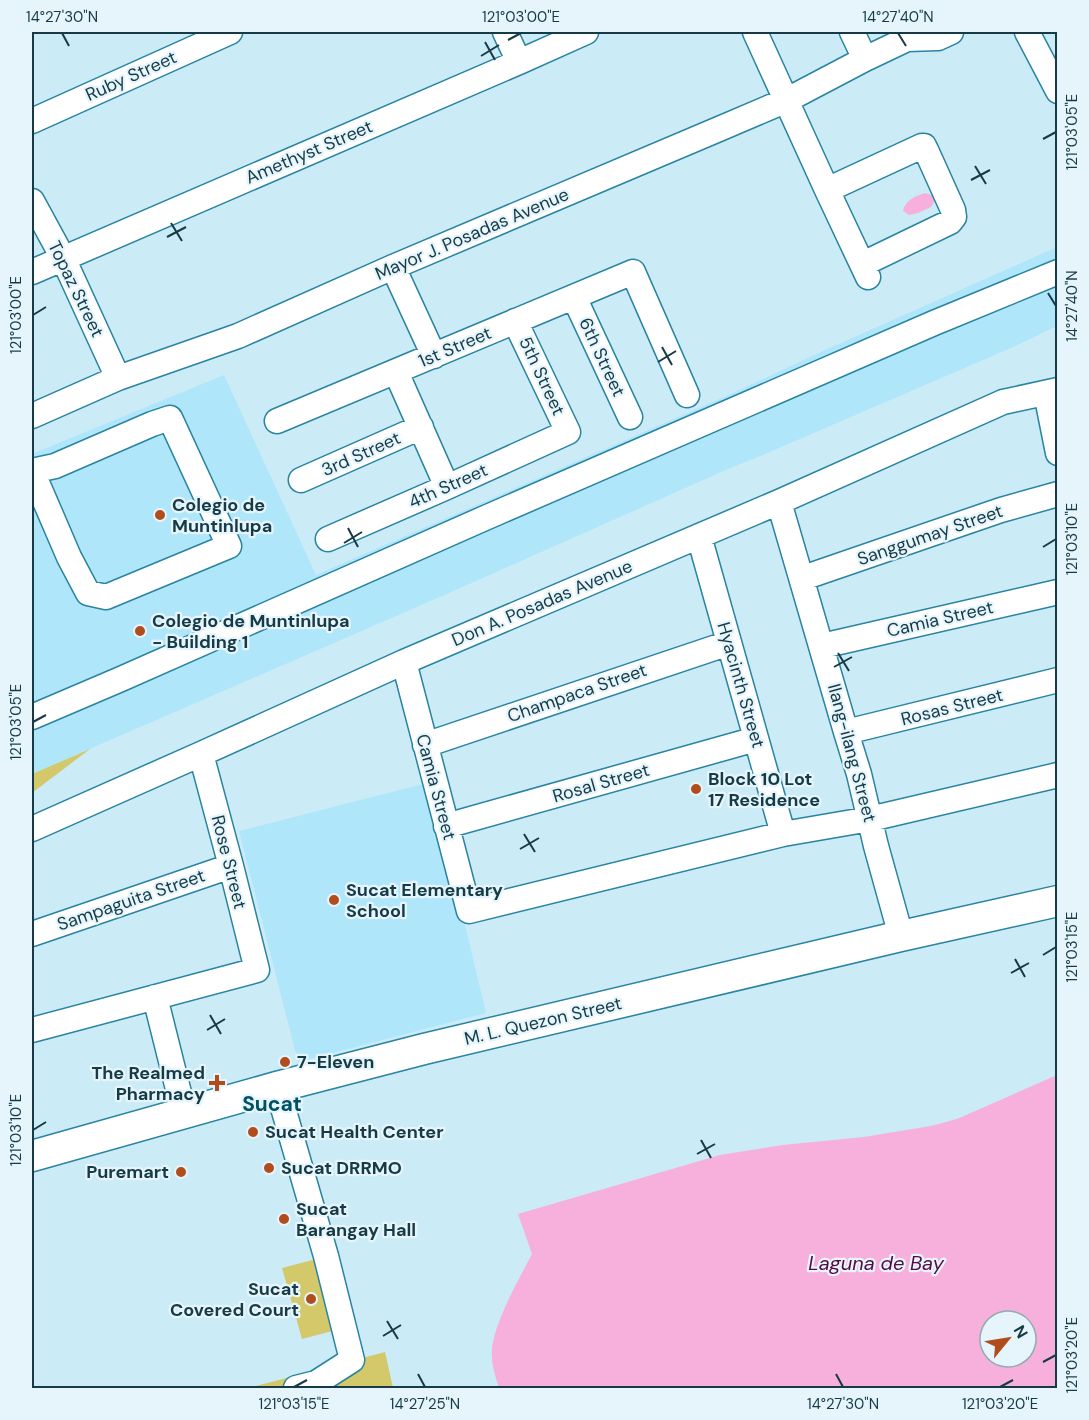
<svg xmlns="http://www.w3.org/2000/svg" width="1089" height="1420" font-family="'DM Sans',sans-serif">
<rect width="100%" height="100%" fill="#cbebf7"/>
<path fill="#b0e6fa" d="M1057,247V326L1011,348L765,454L728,469L449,593L32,774V454L224,375L316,575L731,394L825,350Z
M431,782L486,1013L298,1062L239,831Z"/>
<path fill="#d3c86a" d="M90,749L32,793V774Z
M320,1258L340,1329L302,1339L282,1268Z
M385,1352L393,1388H257L256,1386Z"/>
<path fill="#f7afdb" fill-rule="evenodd" d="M925,193L932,195L935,201L931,207L918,213L909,215L903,211C905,200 916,196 925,193Z
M1057,1075V1388H499C496,1378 492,1367 492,1357C489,1331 520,1277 532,1254L518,1214L720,1155L783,1145L864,1137L931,1126L957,1119ZM990,1321H1026V1357H990Z"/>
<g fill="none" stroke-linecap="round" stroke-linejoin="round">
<defs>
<path id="minor" d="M505,32L519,62
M755,32L827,190L868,277
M852,32L865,59
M1027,32L1058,91
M907,39L938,38L951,32
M32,121L230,32
M827,190L922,146H924L926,150L953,210L954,217L950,222L863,264
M32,201L63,258L118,378
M393,267L434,356
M32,272L519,62L586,32
M574,297L630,417
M396,372L447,487
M1046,393L1058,453
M32,416L118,378L238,336L393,267L719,129L787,100L865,59L907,39L916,32
M277,421L633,272L687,395
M32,471L55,466L152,424L170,418L229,546L106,597L88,593L69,557L32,471
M301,480L421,427
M779,502L846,732L859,774L876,846L901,936
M699,536L783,834
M328,539L447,487L568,432L515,321
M803,578L1001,510L1058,494
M822,646L1058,592
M404,662L469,911L783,834L870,819L1058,775
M32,717L121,679L485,518L934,323L1058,272
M846,732L1058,680
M425,745L729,643
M446,826L756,739
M32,829L201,754L404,662L779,502L1003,402L1058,390
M32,934L231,866
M155,997L184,1113
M32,1030L257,970L231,866L201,754
M277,1087L326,1256L352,1360L316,1383L296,1388"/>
<path id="major" d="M32,1156L277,1087L424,1049L901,936L1058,901"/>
</defs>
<use href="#minor" stroke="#2884a0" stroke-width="27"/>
<use href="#major" stroke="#2884a0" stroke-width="33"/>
<use href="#minor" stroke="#fff" stroke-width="24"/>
<use href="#major" stroke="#fff" stroke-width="30"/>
</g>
<path fill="none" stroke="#163b47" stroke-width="2" d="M62,33L69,46M898,33L906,46M508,40L521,33M485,42L495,60M481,56L499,45M1043,139L1056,132M975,166L986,184M971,180L990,170M171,223L182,241M167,237L186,227M1048,293L1056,306M33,315L46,307M662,347L672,365M658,362L676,351M348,528L358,547M344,543L362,532M1043,547L1056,539M838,653L849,671M834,667L852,657M33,722L46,715M524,834L535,852M520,849L539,838M1043,955L1056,947M1015,959L1025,977M1011,973L1029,963M210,1015L221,1034M207,1030L225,1019M33,1130L46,1122M701,1140L711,1158M697,1154L715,1144M387,1321L398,1339M383,1336L401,1325M1043,1362L1056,1355M418,1374L425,1387M836,1374L843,1387M294,1387L307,1380M1000,1387L1013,1380"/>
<g fill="#b14c1d" stroke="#e6f5fb" stroke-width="2">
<circle cx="160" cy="515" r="6"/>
<circle cx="140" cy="631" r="6"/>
<circle cx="696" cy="789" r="6"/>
<circle cx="334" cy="900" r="6"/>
<circle cx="285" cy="1062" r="6"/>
<path d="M214 1074h6v6h6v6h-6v6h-6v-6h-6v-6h6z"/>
<circle cx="253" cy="1132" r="6"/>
<circle cx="269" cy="1168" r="6"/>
<circle cx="181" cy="1172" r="6"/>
<circle cx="284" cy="1219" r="6"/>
<circle cx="311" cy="1299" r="6"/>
</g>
<g text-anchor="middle" stroke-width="4.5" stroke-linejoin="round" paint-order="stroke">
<g font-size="18" fill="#163b47" stroke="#e6f5fb">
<text transform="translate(131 76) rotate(-24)" y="6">Ruby Street</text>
<text transform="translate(309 152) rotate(-23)" y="6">Amethyst Street</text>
<text transform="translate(472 234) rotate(-23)" y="6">Mayor J. Posadas Avenue</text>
<text transform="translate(76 289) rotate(64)" y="6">Topaz Street</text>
<text transform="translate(455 347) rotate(-23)" y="6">1st Street</text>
<text transform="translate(602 357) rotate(65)" y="6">6th Street</text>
<text transform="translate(542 376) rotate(65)" y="6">5th Street</text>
<text transform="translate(361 454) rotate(-24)" y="6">3rd Street</text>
<text transform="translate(448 486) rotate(-24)" y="6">4th Street</text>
<text transform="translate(930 535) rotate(-19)" y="6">Sanggumay Street</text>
<text transform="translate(542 603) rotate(-23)" y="6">Don A. Posadas Avenue</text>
<text transform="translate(940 619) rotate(-13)" y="6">Camia Street</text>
<text transform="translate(741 685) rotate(74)" y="6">Hyacinth Street</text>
<text transform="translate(577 693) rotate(-19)" y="6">Champaca Street</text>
<text transform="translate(952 707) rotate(-14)" y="6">Rosas Street</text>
<text transform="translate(852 753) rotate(75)" y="6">Ilang-ilang Street</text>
<text transform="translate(601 783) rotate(-16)" y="6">Rosal Street</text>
<text transform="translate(436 787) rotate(75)" y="6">Camia Street</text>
<text transform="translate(229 862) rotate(76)" y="6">Rose Street</text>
<text transform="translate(131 900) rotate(-19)" y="6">Sampaguita Street</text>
<text transform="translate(543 1021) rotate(-13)" y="6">M. L. Quezon Street</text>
</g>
<g font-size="18" font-weight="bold" fill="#163b47" stroke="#e6f5fb" text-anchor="start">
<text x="172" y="511">Colegio de<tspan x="172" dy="21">Muntinlupa</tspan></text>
<text x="152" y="627">Colegio de Muntinlupa<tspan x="152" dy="21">- Building 1</tspan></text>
<text x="708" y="785">Block 10 Lot<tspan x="708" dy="21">17 Residence</tspan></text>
<text x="346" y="896">Sucat Elementary<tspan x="346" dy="21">School</tspan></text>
<text x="297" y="1068">7-Eleven</text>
<text x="205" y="1079" text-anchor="end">The Realmed<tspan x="205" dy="21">Pharmacy</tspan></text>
<text x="265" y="1138">Sucat Health Center</text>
<text x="281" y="1174">Sucat DRRMO</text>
<text x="169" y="1178" text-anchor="end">Puremart</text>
<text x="296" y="1215">Sucat<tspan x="296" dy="21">Barangay Hall</tspan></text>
<text x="299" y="1295" text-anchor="end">Sucat<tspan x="299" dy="21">Covered Court</tspan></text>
</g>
<g font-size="20" font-style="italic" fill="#570942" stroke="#e6f5fb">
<text x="876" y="1270">Laguna de Bay</text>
</g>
<g font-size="21" font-weight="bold" fill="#015166" stroke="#e6f5fb">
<text x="272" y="1111">Sucat</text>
</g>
</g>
<rect width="1089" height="1420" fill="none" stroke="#e6f5fb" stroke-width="66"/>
<g transform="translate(1008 1339) rotate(60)"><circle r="28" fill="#e6f5fb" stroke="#93abb3" stroke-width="1.5"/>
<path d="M0-4.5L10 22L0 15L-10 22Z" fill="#b14c1d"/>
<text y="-9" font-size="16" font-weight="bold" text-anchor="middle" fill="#163b47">N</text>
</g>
<rect x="33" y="33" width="1023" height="1354" fill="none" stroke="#163b47" stroke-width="2"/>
<g font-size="15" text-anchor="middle" fill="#163b47">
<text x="62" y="22">14°27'30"N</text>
<text x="521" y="22">121°03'00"E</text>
<text x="898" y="22">14°27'40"N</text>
<text transform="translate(1072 132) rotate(-90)" y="5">121°03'05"E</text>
<text transform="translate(1072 306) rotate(-90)" y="5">14°27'40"N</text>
<text transform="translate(16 315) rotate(-90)" y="5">121°03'00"E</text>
<text transform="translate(1072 539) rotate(-90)" y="5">121°03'10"E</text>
<text transform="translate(16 722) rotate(-90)" y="5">121°03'05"E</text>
<text transform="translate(1072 947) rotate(-90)" y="5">121°03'15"E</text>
<text transform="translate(16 1130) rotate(-90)" y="5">121°03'10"E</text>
<text transform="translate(1072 1355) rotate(-90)" y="5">121°03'20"E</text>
<text x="294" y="1409">121°03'15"E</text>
<text x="425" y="1409">14°27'25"N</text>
<text x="843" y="1409">14°27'30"N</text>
<text x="1000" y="1409">121°03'20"E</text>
</g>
</svg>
